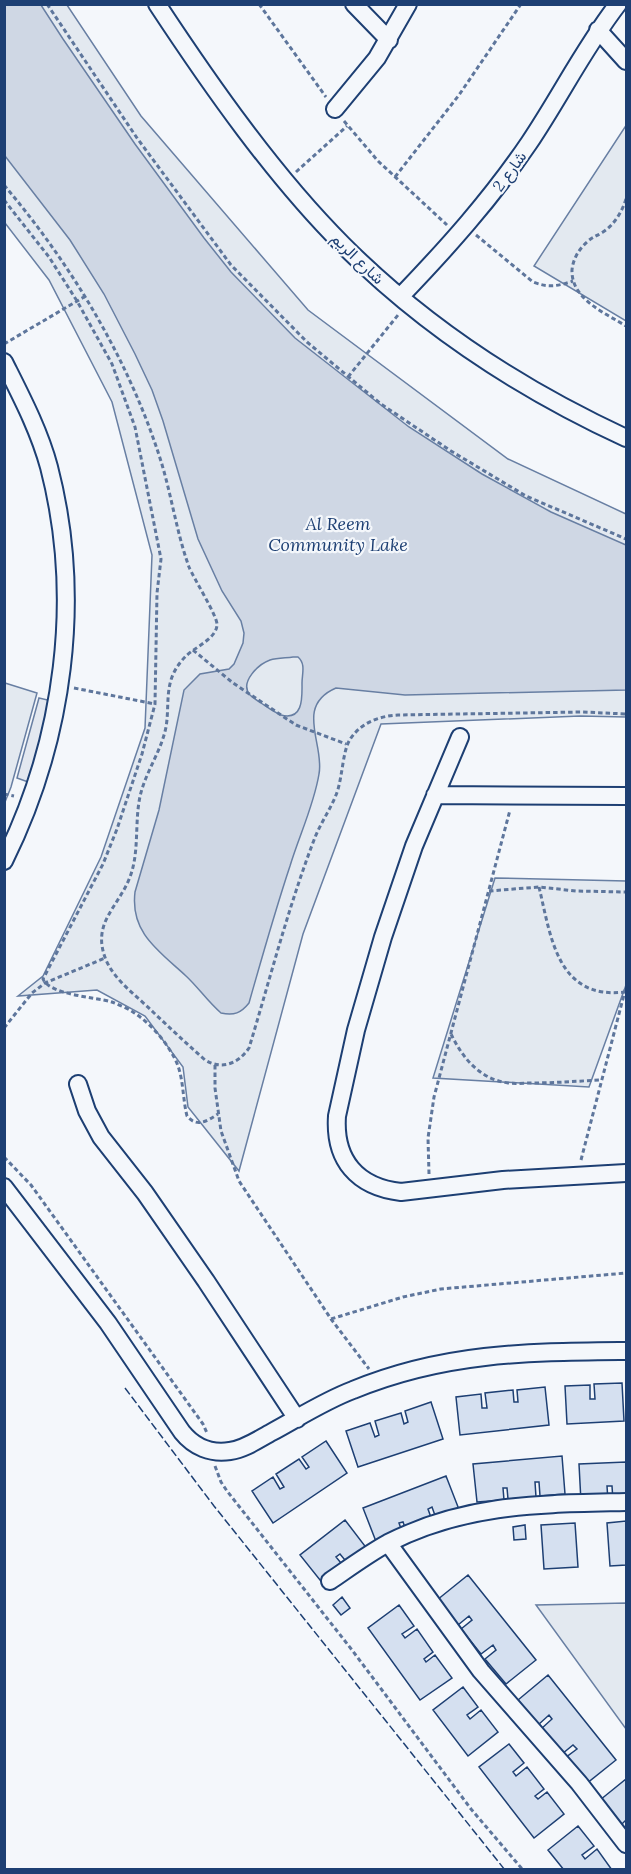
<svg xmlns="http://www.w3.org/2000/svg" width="631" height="1874" font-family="Lora,Vazirmatn,serif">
<rect width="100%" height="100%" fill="#f4f7fb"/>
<path fill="#e3e9f0" stroke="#687fa3" stroke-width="1.5" d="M5,5H67L141,116L308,310L508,459L626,514V717L580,716L381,724L303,934L239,1171L188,1107L183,1067L145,1016L97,990L18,996L43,976L101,857L145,728L152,555L112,402L49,280L5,223Z
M625,127L626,129V321L534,266Z
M5,683L37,693L11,787L5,802Z
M495,878L626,881V985L589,1087L433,1078Z
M626,1603V1729L536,1605Z"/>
<path fill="#e3e8f0" stroke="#687fa3" stroke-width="1.5" d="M39,698L52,701L31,783L17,778Z"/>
<path fill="#cfd7e4" stroke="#687fa3" stroke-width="1.5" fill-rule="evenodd" d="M5,4L41,5L63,39L135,144L204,238L231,272L295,338L409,427L482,474L551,512L626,545V690L405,695L336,688C294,706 325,745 319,774C314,805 299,836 290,866C275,911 262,957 249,1003C241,1013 234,1016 221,1013C208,1002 198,987 186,976C159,951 130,933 135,892L159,810L184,690L200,674L229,669L234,664L243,643L244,633L241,621L222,591L198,539L163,421L152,390L135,354L104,294L70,240L5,156ZM293,657H298C306,664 302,674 302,683C302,696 304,721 281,715C275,713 267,707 261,703C258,701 253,698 250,695C239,682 259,664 270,660C277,658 286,658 293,657Z"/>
<path fill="#d5e0f0" stroke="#1d3f73" stroke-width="1.5" d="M622,1383L624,1421L567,1424L565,1386L590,1385V1399H595L594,1384Z
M545,1387L549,1425L460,1435L456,1397L481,1394L482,1408H487L485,1393L513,1390L514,1402H518L517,1390Z
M431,1402L443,1439L358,1467L346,1431L370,1423L375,1437L379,1435L375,1421L401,1413L404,1424L408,1422L405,1411Z
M326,1441L347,1473L273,1523L252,1491L273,1477L280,1489L284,1487L276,1474L299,1459L306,1469L309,1467L302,1457Z
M562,1456L565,1494L540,1496L539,1482H535L536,1497L508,1499L507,1488H503L504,1500L477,1502L473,1464Z
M626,1462V1500L613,1501L612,1486H607L608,1501L581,1502L579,1464Z
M446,1476L460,1512L437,1521L432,1507L428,1509L433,1523L407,1533L403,1522L399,1523L403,1534L377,1544L363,1508Z
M345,1520L368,1550L349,1565L340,1554L336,1557L345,1568L324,1585L300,1555Z
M626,1521V1565L610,1566L607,1523Z
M575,1523L578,1567L544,1569L541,1525Z
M525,1525L526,1539L514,1540L513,1527Z
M468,1575L536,1660L506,1684L485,1659L496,1650L493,1645L481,1654L461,1629L472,1620L469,1616L458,1625L437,1600Z
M342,1597L350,1608L341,1615L333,1605Z
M399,1605L414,1626L402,1634L405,1638L417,1629L433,1652L424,1659L426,1662L435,1655L452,1678L420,1700L368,1628Z
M548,1675L616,1760L586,1784L565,1758L577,1749L573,1745L562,1754L541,1729L552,1719L549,1715L538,1725L518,1700Z
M463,1687L478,1707L467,1715L470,1719L481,1710L498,1732L468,1756L433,1710Z
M509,1744L524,1763L513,1772L516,1776L527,1767L544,1789L535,1796L538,1799L547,1792L564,1814L534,1838L479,1767Z
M626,1779V1820L621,1825L600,1800Z
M578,1826L594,1846L582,1855L585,1859L597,1849L612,1870H564L548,1850Z"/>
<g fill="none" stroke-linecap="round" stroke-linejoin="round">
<defs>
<path id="minor" d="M157,4C211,86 274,176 343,245C425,327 522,390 626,438
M354,4L389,40
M598,30L626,61
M335,109L377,58L408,4
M400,297C447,248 491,199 529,143C560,97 584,48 618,4
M4,362C21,396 39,430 49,467C83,598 64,740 4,861
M460,737L414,846L383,937L356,1030L337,1116C334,1160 357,1187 401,1192L503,1180L626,1173
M435,795L626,796
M78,1084L87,1111L101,1137L145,1193L206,1281L297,1419
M4,1187L108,1323L182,1432C194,1447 211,1454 230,1451C245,1449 259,1439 272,1432C298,1418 324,1401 353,1390C445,1352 529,1352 626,1351
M388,1543L481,1671L579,1783L626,1844
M330,1581C349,1568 368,1554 388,1543C467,1503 541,1504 626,1502"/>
</defs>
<use href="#minor" stroke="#1d3f73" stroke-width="20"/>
<path stroke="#5e769c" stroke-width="3" stroke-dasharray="4.5 3" stroke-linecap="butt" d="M47,4L137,138L231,265L307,342L381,404L451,451L526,496L626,539
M259,4L326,97
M344,121L378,161L447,225
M296,172L347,126
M395,177L459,95L521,4
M4,185C71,264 127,357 159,455C171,491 176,531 189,567C194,579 218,617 217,625C216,639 195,647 186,656C180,662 175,669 172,677C166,693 169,710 166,727C161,753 143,775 139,802C135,827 139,853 130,877C118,908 91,923 106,960C115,981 137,996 153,1012C170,1028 187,1044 205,1060C222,1070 238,1064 249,1048C270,979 288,908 314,840C320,824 330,810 336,795C343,778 342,750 351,738C362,722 380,716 398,715L583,712L626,714
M626,199C622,212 614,225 603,232C597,236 592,237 587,242C579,249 573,259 572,270C571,299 605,313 626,326
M4,200L49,257L77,301L112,364L135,427L161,559L157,593L155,704L142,754L117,829L103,864L43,979C50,995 95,997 112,1002C119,1005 127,1008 133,1012C150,1023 164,1039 174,1057C184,1075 182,1096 187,1116C197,1128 207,1121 218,1114
M476,235L533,282C548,288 559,286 573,281
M4,344L84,297
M348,377L398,315
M193,650L233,683L296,725L346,744
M74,688L155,704
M4,794L14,796
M539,887C551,937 557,1000 625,992
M489,891L539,887L576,891L626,892
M4,1028L32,993L45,983L105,958
M451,1034C463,1059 480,1079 508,1083C516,1084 524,1083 531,1083C555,1083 578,1081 601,1080
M215,1065V1088L221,1131L239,1181L331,1319L369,1369
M4,1157L31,1185L203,1424L207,1433
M581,1160L626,987
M429,1174L428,1138L434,1097L510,810
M331,1319L403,1297L441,1289L626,1273
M215,1466L221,1482L227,1491L352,1650L471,1809L523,1870"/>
<use href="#minor" stroke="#f4f7fb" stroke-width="16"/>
<path stroke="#1d3f73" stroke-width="1.5" stroke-dasharray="8 3" stroke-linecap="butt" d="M125,1388L214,1506L505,1870"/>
</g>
<g text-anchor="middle" stroke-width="4.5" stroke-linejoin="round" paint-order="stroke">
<g font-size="16" fill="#1d3f73" stroke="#f4f7fb">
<text transform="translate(509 171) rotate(-54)" y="6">شارع 2</text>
<text transform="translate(358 258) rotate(44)" y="6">شارع الريم</text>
</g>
<g font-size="18" font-style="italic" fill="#1d3f73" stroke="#f4f7fb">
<text x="338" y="530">Al Reem<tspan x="338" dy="21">Community Lake</tspan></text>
</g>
</g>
<rect width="631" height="1874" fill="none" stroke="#1d3f73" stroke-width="12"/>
</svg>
